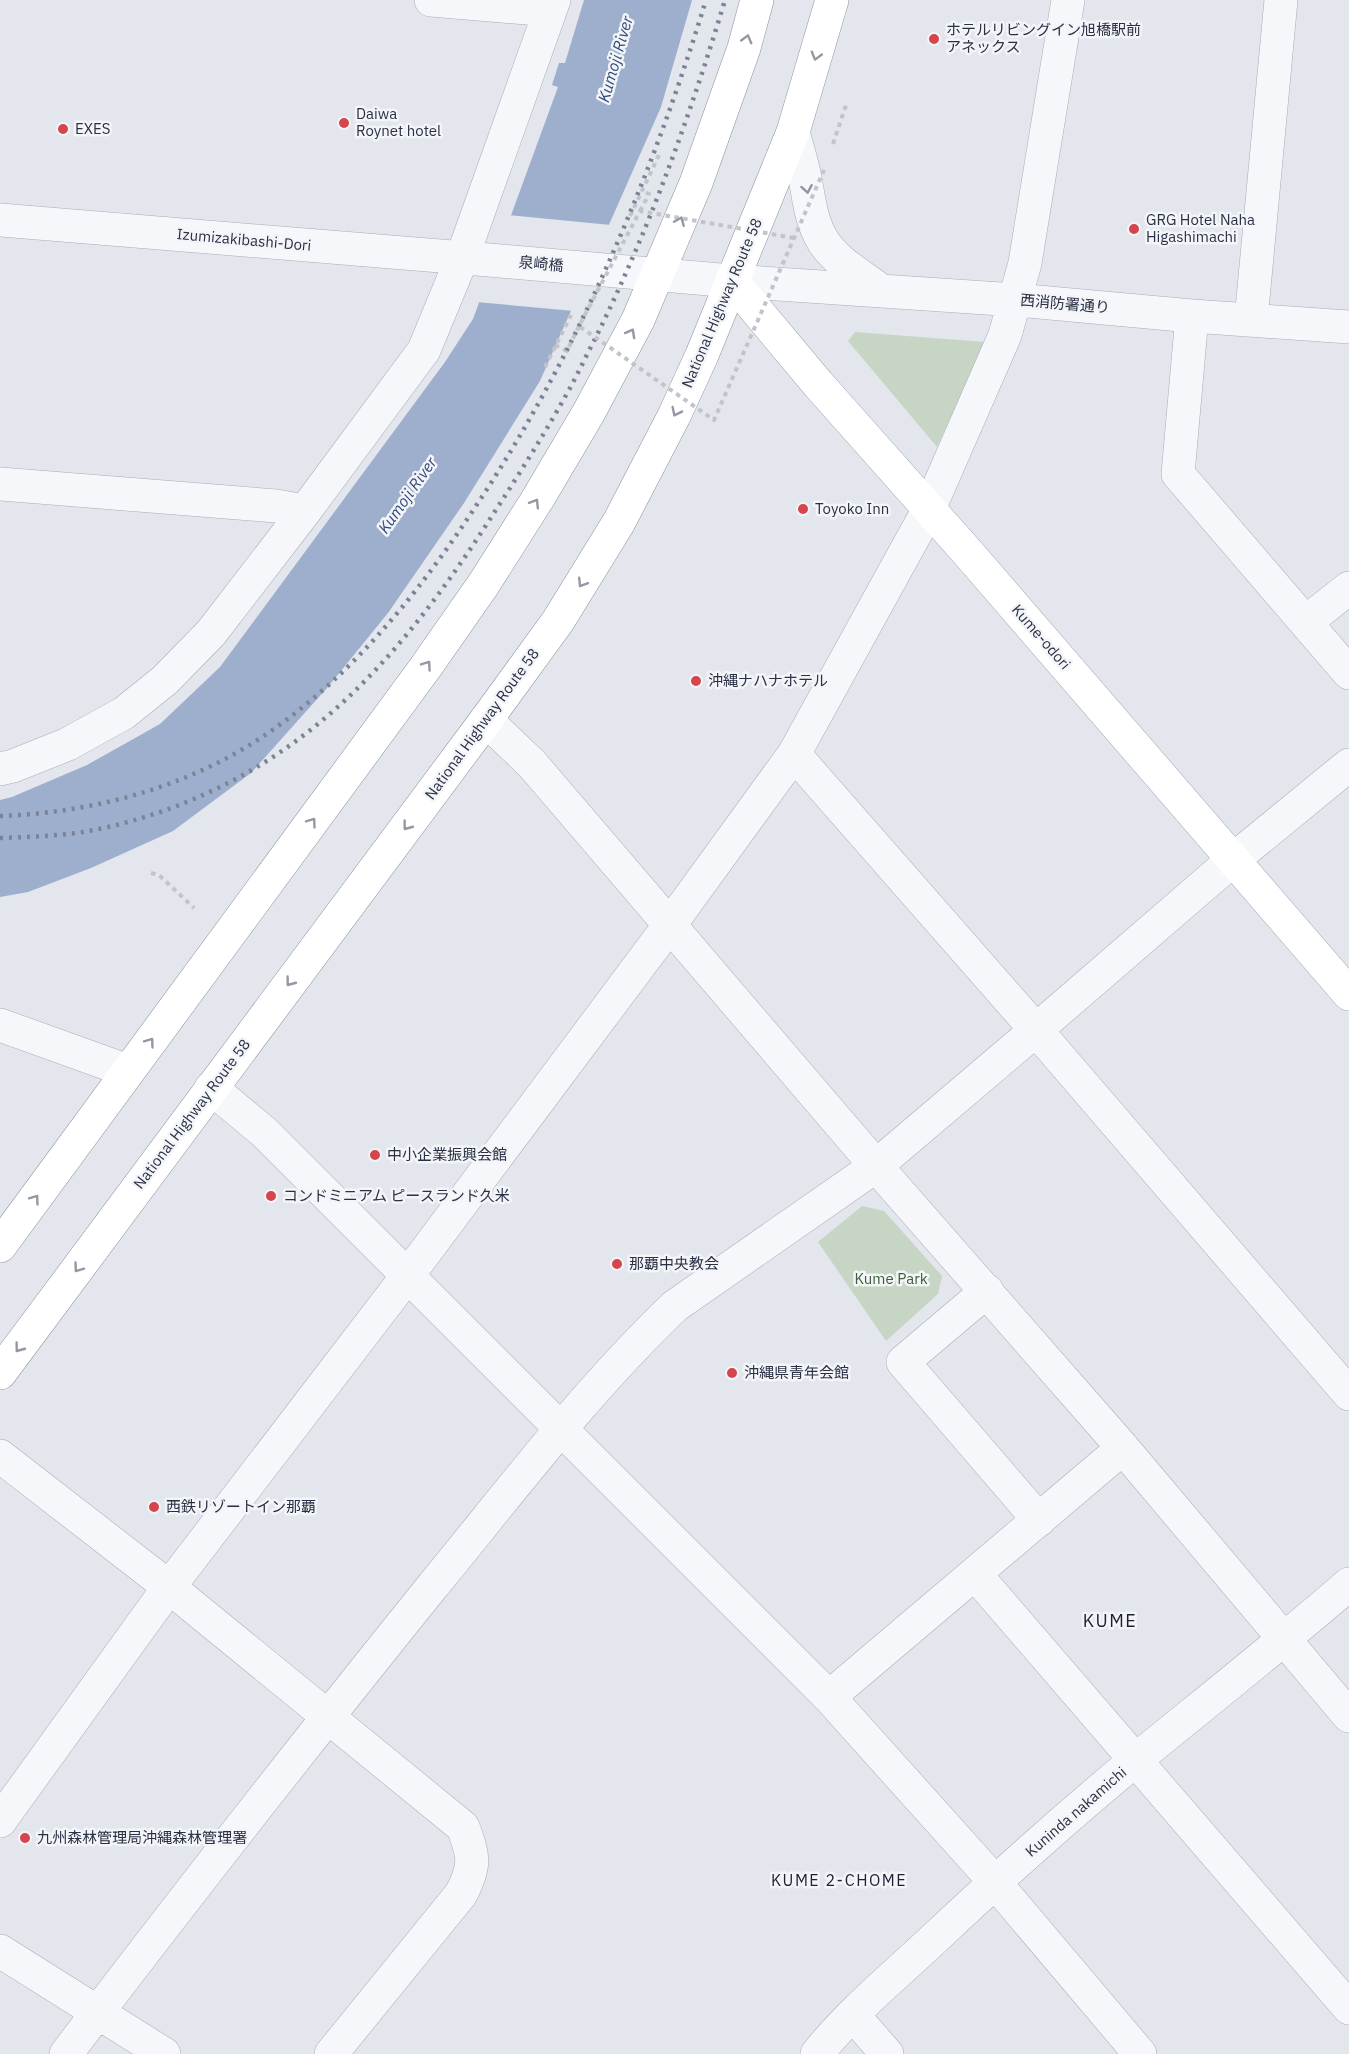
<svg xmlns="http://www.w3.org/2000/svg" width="1349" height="2054" font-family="'IBM Plex Sans','Noto Sans JP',sans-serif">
<rect width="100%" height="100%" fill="#e3e6ec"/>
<path fill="#c7d6c4" d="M855,332L985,342L937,447L848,341Z
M862,1206L884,1211L942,1276L938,1294L886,1341L818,1242Z"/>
<path fill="#9dafcd" d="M584,0H692L661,107L540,381L464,503L388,613L327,688L251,773L173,831L91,868L28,892L0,897V800L12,797L87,765L160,724L220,667L445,362L473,319L558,87L552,85L559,63H565Z"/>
<path fill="#e3e6ec" d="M508,215L611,225L574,311L476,302Z"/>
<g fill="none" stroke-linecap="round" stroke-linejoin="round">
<defs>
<path id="minor" d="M431,0L550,10
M793,132C797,146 801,160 804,173C809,197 810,220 823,241C836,262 861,275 880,290
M0,220L489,260L732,281L1016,300L1192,316L1349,327
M1192,316L1178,474L1349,673
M1251,320L1281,0
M0,484L276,506L305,511
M1306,622L1349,588
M486,720L532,764L876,1166L1123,1448L1349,1716
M794,754L1036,1030L1349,1394
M0,769L13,766L68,744L124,713L165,680L211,633L305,511L424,350L462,258L554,0
M0,1025L128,1071
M211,1088L264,1132L829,1697L987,1873L1140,2054
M987,1291L903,1362L1039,1520
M0,1456L169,1587L463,1827C474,1857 476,1865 461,1894L331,2054
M975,1574L1349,2008
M829,1697L1123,1448
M0,1821L169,1587L408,1275L669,926L794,754L929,509L1005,335L1025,263L1068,0
M0,1951L164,2054
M853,2015L887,2054
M66,2054C185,1897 307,1742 431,1588C510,1492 585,1392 675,1306L876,1166L1036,1030L1234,859L1349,765
M817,2054C850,2012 898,1973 937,1936C1002,1875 1069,1815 1138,1758C1209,1700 1280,1644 1349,1584"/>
<path id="major" d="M732,281L818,384L969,554L1349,994"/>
<path id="highway" d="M0,1246L425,668L483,585L537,500L589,412L638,320L696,183L744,48L757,0
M0,1373L486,720L558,621L619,522L674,416L702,355L793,132L832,0"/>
</defs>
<use href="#minor" stroke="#a8acb7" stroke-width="34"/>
<use href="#major" stroke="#a2a9b8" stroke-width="34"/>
<use href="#highway" stroke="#8a91a3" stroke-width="34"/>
<path stroke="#c1c4cb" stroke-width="4" stroke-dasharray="4.5 4.5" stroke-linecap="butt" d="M833,144L847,102
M640,211L649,194L643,191
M630,216L660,153
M555,345L567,351L579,326
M545,367L571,315
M151,873L159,875L194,908"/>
<use href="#minor" stroke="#f6f7fa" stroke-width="33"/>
<use href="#major" stroke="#fff" stroke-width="33"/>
<use href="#highway" stroke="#fff" stroke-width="33"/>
<path stroke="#7c8396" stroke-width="4.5" stroke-dasharray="3 6" stroke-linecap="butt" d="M0,816C86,813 174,791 248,746C342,688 414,600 474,509C578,353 651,179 706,0
M0,838C28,837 56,836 83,832C141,822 200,800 250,771C353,712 427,617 490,519C516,479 542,438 565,397C576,378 585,358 595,339C649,230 690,116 725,0"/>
<path stroke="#c1c4cb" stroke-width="4" stroke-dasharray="4.5 4.5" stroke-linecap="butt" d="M794,238L640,211L579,326L714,420L824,170"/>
</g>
<defs><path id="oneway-chevron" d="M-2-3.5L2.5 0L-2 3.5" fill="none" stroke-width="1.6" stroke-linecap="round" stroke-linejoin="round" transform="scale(1.5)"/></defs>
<g stroke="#9498a2">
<use href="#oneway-chevron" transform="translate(747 39) rotate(-75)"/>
<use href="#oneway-chevron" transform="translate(816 56) rotate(106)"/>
<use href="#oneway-chevron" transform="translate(680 221) rotate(-67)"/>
<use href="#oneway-chevron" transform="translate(631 333) rotate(-61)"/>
<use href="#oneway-chevron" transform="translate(676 412) rotate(116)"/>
<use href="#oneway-chevron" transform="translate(535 503) rotate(-58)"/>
<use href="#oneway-chevron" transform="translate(582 583) rotate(122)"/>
<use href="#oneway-chevron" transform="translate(427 665) rotate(-55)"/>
<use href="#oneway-chevron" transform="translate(312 822) rotate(-54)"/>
<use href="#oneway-chevron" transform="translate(407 826) rotate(127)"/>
<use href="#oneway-chevron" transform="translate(290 982) rotate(127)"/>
<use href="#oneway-chevron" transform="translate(150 1042) rotate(-54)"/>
<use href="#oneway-chevron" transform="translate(35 1199) rotate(-54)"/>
<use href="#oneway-chevron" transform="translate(78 1268) rotate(126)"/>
<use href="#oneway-chevron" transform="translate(19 1348) rotate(127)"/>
</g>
<use stroke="#9094a0" href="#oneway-chevron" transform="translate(807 189) rotate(80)"/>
<g fill="#d4454c" stroke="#f3f5f9" stroke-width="2">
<circle cx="934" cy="39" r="6"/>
<circle cx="344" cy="123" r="6"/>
<circle cx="63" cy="129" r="6"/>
<circle cx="1134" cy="229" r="6"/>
<circle cx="803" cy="509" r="6"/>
<circle cx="696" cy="681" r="6"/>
<circle cx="375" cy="1155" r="6"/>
<circle cx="271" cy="1196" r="6"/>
<circle cx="617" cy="1264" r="6"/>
<circle cx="732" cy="1373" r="6"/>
<circle cx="154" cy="1507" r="6"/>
<circle cx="25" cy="1838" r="6"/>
</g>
<g text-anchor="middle" stroke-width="5" stroke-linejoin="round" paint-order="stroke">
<g font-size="15" fill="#2a3145" stroke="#f3f5f9" text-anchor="start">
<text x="946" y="35">ホテルリビングイン旭橋駅前<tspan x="946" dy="17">アネックス</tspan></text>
<text x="356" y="119">Daiwa<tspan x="356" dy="17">Roynet hotel</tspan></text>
<text x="75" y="134">EXES</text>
<text x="1146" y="225">GRG Hotel Naha<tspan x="1146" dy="17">Higashimachi</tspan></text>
<text x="815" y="514">Toyoko Inn</text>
<text x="708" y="686">沖縄ナハナホテル</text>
<text x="387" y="1160">中小企業振興会館</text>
<text x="283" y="1201">コンドミニアム ピースランド久米</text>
<text x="629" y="1269">那覇中央教会</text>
<text x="744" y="1378">沖縄県青年会館</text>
<text x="166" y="1512">西鉄リゾートイン那覇</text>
<text x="37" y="1843">九州森林管理局沖縄森林管理署</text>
</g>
<g font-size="15" fill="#2a3145" stroke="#f3f5f9">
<text transform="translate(244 240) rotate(5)" y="5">Izumizakibashi-Dori</text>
<text transform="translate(541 264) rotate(5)" y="5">泉崎橋</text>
<text transform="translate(722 303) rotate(-67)" y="5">National Highway Route 58</text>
<text transform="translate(1065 304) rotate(5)" y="5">西消防署通り</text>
<text transform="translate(1041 637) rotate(49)" y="5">Kume-odori</text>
<text transform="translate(482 724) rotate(-54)" y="5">National Highway Route 58</text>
<text transform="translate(192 1114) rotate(-53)" y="5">National Highway Route 58</text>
<text transform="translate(1076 1812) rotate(-41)" y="5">Kuninda nakamichi</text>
</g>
<g font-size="15" fill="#3a6137" stroke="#f3f5f9">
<text x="891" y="1284">Kume Park</text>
</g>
<g font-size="16" font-style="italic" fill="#324b7b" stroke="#f3f5f9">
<text transform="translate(615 59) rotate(-74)" y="6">Kumoji River</text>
<text transform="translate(407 495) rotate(-55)" y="6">Kumoji River</text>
</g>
<g font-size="16" letter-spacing="1.5" fill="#1c2236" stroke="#f3f5f9">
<text x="839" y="1886">KUME 2-CHOME</text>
</g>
<g font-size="18" letter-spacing="1.5" fill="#1c2236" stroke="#f3f5f9">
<text x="1110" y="1627">KUME</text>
</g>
</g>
</svg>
